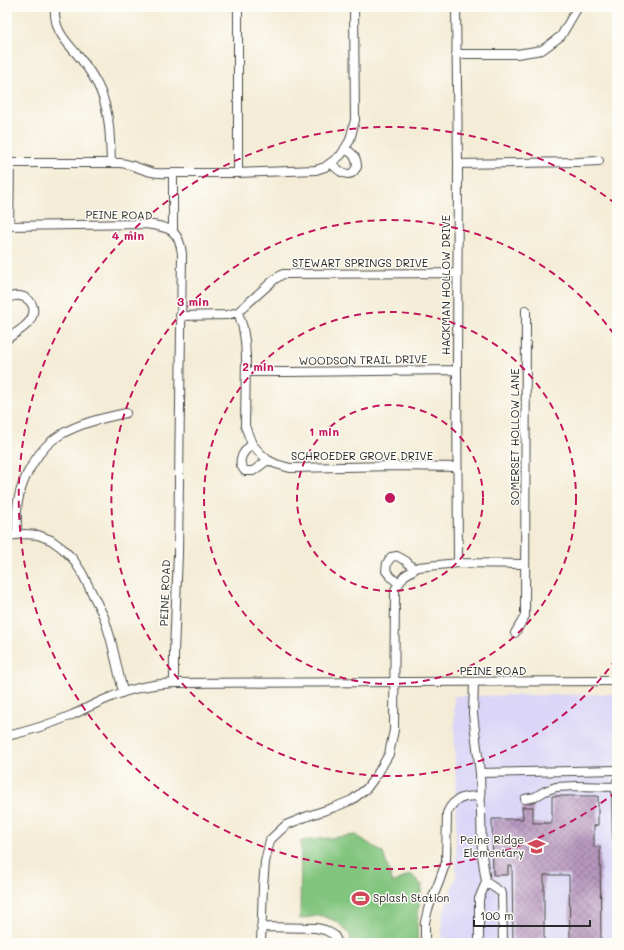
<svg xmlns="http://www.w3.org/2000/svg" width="624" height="950" font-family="Mali,sans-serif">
<defs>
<pattern id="building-cross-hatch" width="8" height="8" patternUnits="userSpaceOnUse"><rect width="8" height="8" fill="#b897bf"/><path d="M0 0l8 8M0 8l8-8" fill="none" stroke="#967b9b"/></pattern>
</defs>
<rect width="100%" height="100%" fill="#fdfcf7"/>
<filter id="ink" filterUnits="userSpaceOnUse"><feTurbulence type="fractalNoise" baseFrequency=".025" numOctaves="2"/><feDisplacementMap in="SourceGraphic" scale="8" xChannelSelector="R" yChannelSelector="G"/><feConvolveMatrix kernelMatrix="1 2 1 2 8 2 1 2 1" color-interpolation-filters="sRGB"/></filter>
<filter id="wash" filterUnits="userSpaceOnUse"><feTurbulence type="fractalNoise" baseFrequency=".012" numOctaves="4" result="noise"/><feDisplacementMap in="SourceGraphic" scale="16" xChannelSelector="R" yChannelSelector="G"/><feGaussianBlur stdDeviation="0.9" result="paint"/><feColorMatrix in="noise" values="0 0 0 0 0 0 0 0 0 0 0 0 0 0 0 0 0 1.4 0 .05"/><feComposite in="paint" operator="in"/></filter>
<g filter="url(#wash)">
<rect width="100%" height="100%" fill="#f4ecd6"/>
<path fill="#dbd6f7" d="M617,694V943H442V917L456,877V815L454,696Z"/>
<path fill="#82c57e" stroke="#567854" d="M356,835L383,853L393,883L411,874L422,885L418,911L417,943H351L350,935L338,922L323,916H316L300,919L301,841Z"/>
<g id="blocks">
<path fill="url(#building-cross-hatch)" d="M552,796H598V825L594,826V847H600L601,943H570L569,875H544V943H513L512,866H508V875H493L492,819H523L522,807H533V823H552Z"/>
</g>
</g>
<g filter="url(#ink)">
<use href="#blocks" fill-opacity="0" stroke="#494845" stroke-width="1"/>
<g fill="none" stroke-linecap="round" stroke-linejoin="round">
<defs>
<path id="minor" d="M55,7C53,31 67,42 80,58C88,68 96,80 101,92C110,115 110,138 111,162
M456,7L458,164L457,370L458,563
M456,54H517L542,50L561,36L578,7
M7,163H120C131,164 140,169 151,172C158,174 166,173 173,173
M331,163C336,168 344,177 352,173C354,172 355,169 357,167C357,157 353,154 345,148
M458,164L577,162L599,161
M238,173V7
M7,226L145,224C169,227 179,229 182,254L178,554L174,652V683
M9,226L10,164
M173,231V173H238L316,170L325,167L341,155L350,140L355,120L354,7
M7,299C21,289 40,303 31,319C26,328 15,333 7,339
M238,312L243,328L245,341L246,357L245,426L252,444L260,453L268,460L276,464L290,468L396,466L457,467
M180,316L227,315L238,312L275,279L283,274L457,273
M246,372H289L457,370
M252,444C244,451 235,461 245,471H253L268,460
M17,534C17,523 16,512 18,501C22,478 39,447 60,435C80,423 103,418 126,413
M7,536L25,534L38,535L51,540L62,548L73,559L82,573L104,617L111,640L123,692
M399,584L392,578L386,571L387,563L391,557L397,556L406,561L414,569
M515,633L525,616L526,310
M474,682L473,714L480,773L482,855L486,882
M7,736C29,731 51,724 72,715C85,709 98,702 111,697C131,688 152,684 174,683L617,681
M480,773L617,770
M617,781L616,787L617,837
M525,799L535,797L545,791L556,787L577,786L616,787
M261,927L316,928L325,930L334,935L338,943
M261,943L263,886L265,862L270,840L286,825L308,816L335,807L352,800L367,788L378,773L389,754L394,730L395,590L404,576L418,567L458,563L525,564
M425,943V922L428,909L439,882L446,862L447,813C454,797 465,796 481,796
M479,943V899L486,882L502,893L503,943"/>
</defs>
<use href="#minor" stroke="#494845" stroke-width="10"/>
<use href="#minor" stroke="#fff" stroke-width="8"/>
</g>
</g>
<g fill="none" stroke="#c2185b" stroke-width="2" stroke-dasharray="7 5">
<circle cx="390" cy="498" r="93"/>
<circle cx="390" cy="498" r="186"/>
<path d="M616 659A278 278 0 1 1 616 337"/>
<path d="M616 792A371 371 0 1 1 616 204"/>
</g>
<defs>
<symbol id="school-bare" viewBox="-9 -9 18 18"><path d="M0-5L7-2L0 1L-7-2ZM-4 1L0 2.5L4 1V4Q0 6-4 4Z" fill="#d1495b" stroke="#fdfcf7" stroke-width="2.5" paint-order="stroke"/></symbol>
<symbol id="stadium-bare" viewBox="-9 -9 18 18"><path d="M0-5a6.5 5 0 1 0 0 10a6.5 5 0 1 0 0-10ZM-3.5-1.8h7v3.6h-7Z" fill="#d1495b" stroke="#fdfcf7" stroke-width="2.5" paint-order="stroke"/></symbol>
</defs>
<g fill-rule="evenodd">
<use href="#school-bare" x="524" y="834" width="25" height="25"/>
<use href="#stadium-bare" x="348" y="886" width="25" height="25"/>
</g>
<g text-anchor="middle" stroke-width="3" stroke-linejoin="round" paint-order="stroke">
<g font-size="11" fill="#2b2b2b" stroke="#fdfcf7">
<text transform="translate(119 215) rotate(1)" y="4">PEINE ROAD</text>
<text x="360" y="267">STEWART SPRINGS DRIVE</text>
<text transform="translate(446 285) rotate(-90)" y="4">HACKMAN HOLLOW DRIVE</text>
<text transform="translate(363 360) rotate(-1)" y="4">WOODSON TRAIL DRIVE</text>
<text transform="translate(515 437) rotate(-90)" y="4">SOMERSET HOLLOW LANE</text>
<text x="362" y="460">SCHROEDER GROVE DRIVE</text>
<text transform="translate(165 593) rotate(-88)" y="4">PEINE ROAD</text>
<text x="493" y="675">PEINE ROAD</text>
</g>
<g font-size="11" fill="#2b2b2b" stroke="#fdfcf7" text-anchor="end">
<text x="524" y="844">Peine Ridge<tspan x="524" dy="13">Elementary</tspan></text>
<text x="373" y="902" text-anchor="start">Splash Station</text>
</g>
</g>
<circle cx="390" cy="498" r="6" fill="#c2185b" stroke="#fdfcf7" stroke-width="2"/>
<g font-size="12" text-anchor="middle" font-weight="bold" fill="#c2185b" stroke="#fdfcf7" stroke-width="3" stroke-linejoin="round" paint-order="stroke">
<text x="128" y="240">4 min</text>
<text x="193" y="306">3 min</text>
<text x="258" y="371">2 min</text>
<text x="324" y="436">1 min</text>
</g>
<rect width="624" height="950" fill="none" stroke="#fdfcf7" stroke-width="24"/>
<path d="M474 920v6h116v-6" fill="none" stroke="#2b2b2b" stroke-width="2"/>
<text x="480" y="920" font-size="12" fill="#2b2b2b" stroke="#fdfcf7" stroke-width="3" paint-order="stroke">100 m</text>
</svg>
